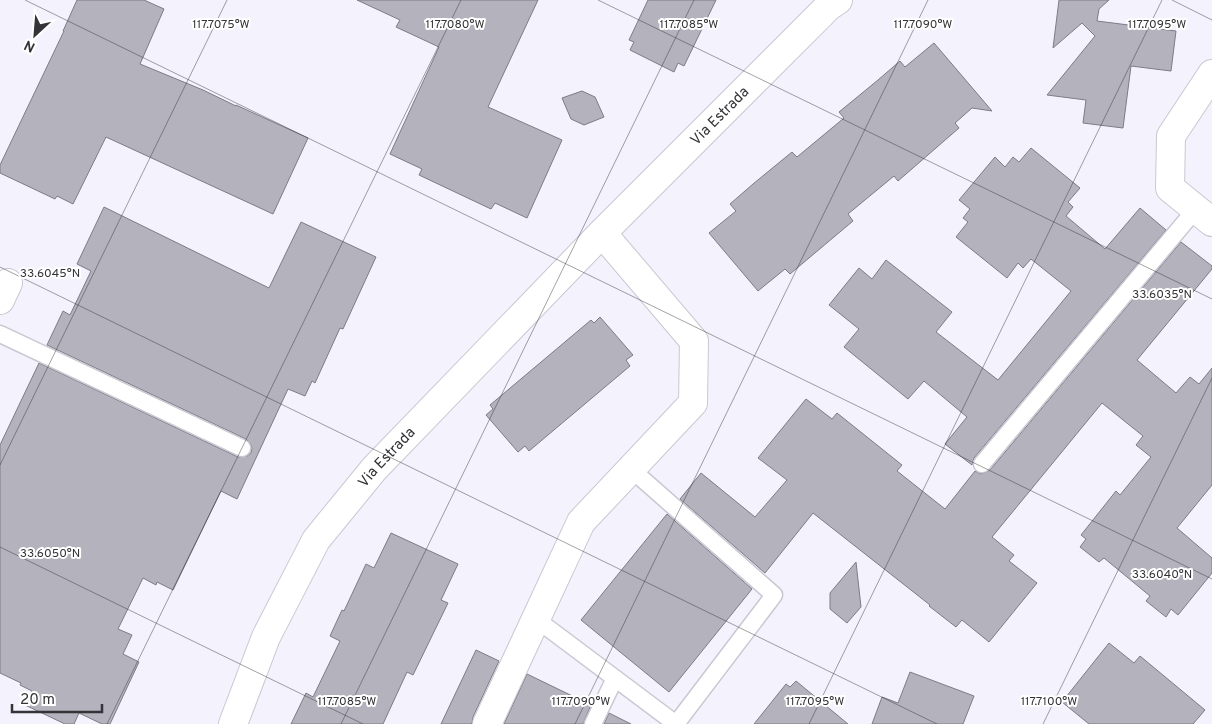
<svg xmlns="http://www.w3.org/2000/svg" width="1212" height="724" font-family="Overpass,sans-serif">
<rect width="100%" height="100%" fill="#f3f2fd"/>
<path fill="#b3b2bd" stroke="#7d7c86" d="M77,0H144L164,9L140,64L203,90L236,106V105L308,138L273,214L106,137L73,204L57,196L55,199L0,173V165L64,31H63Z
M357,0H538L488,107L562,140L527,218L495,203L491,209L419,175L422,169L390,154L439,47L396,27L400,20Z
M648,0H716L684,66L678,63L674,72L630,50L634,42L629,40Z
M1059,0H1109L1099,9L1097,21L1176,31L1171,71L1131,66L1123,128L1083,123L1086,100L1047,95L1095,36L1082,23L1053,48Z
M934,43L992,111L972,108L955,123L959,128L898,181L894,176L848,214L853,221L828,242L790,274L785,269L758,291L709,233L736,211L730,204L753,184L792,152L797,157L844,118L839,112L878,80L900,61L905,67Z
M582,91L595,97L604,117L584,125L571,119L562,98Z
M1031,148L1080,188L1068,202L1073,207L1066,216L1105,249L1140,208L1166,230L974,458L972,465L945,444L967,417L924,381L908,399L844,347L859,329L829,305L859,268L872,279L886,260L952,312L936,332L998,380L1071,291L1031,259L1023,268L1018,263L1007,278L956,237L968,222L963,218L970,209L959,200L995,157L1005,167L1013,157L1019,162Z
M104,207L269,288L301,222L376,257L343,329L340,328L315,383L312,381L305,396L288,389L237,499L221,491L173,590L157,582L156,585L143,578L118,629L132,635L123,654L139,662L110,724H102L79,713L74,724H65L25,705L32,691L20,685L21,683L0,673V445L39,363L238,457L247,456L251,453L252,448L250,443L246,439L47,345L63,311L70,315L91,271L77,264Z
M1181,242L1212,266V269L1137,360L1176,393L1190,377L1199,384L1212,368V485L1177,528L1212,558V573L1178,615L1171,609L1166,617L1146,601L1150,596L1104,558L1099,562L1080,547L1086,539L1081,535L1116,491L1120,495L1151,457L1136,445L1143,436L1102,403L992,537L1014,555L1009,561L1037,583L989,642L962,620L956,627L929,606L930,605L813,513L765,573L680,499L701,473L755,517L787,480L758,458L806,399L832,419L837,413L902,465L897,471L945,509L975,471L981,474L990,470Z
M600,317L633,355L626,360L630,366L529,451L525,446L518,452L486,415L493,409L490,405L591,320L594,323Z
M667,514L752,589L669,692L581,620Z
M391,533L458,564L441,600L448,603L413,675L407,672L383,724H291L306,693L313,697L340,641L330,636L342,610L344,611L366,564L374,568Z
M856,562L861,607L847,623L830,609V593Z
M1109,643L1134,663L1140,656L1205,710L1193,724H1089L1062,702Z
M476,650L499,661L473,717L472,724H441Z
M910,672L974,696L963,724H872L882,697L898,703Z
M527,674L591,705L583,724H504Z
M796,681L848,724H754L786,684L790,687Z
M609,713L631,724H604Z"/>
<g fill="none" stroke-linecap="round" stroke-linejoin="round">
<defs>
<path id="service" d="M0,334L242,448
M982,464L1196,209
M536,619L676,724L774,595L631,469
M593,724L615,678"/>
<path id="minor" d="M1212,74L1171,136L1170,188L1212,222
M0,300L8,283
M487,724L581,522L693,403L694,341L602,233"/>
<g id="tertiary">
<path id="s1" d="M233,724L266,637L316,540L374,469L602,233L829,6L838,0"/>
</g>
</defs>
<use href="#service" stroke="#c9c8d2" stroke-width="19"/>
<use href="#minor" stroke="#c9c8d2" stroke-width="30"/>
<use href="#tertiary" stroke="#c9c8d2" stroke-width="30"/>
<use href="#service" stroke="#fff" stroke-width="16"/>
<use href="#minor" stroke="#fff" stroke-width="28"/>
<use href="#tertiary" stroke="#fff" stroke-width="28"/>
</g>
<path fill="none" stroke="#343438" stroke-width="1" stroke-opacity="0.45" d="M25,0L1212,579M598,0L1212,299M1172,0L1212,20M0,267L937,724M0,465L227,0M0,547L363,724M107,724L461,0M341,724L694,0M575,724L928,0M809,724L1162,0M1043,724L1212,378"/>
<g text-anchor="middle" stroke-width="4" stroke-linejoin="round" paint-order="stroke">
<g font-size="15" fill="#343438" stroke="#fff">
<text dy="5" stroke="none"><textPath href="#s1" startOffset="788">Via Estrada</textPath></text>
<text dy="5" stroke="none"><textPath href="#s1" startOffset="311">Via Estrada</textPath></text>
</g>
</g>
<g font-size="12" text-anchor="middle" fill="#343438" stroke="#fff" stroke-width="4" stroke-linejoin="round" paint-order="stroke">
<text x="221" y="28">117.7075°W</text>
<text x="455" y="28">117.7080°W</text>
<text x="689" y="28">117.7085°W</text>
<text x="923" y="28">117.7090°W</text>
<text x="1157" y="28">117.7095°W</text>
<text x="50" y="277">33.6045°N</text>
<text x="1162" y="298">33.6035°N</text>
<text x="50" y="557">33.6050°N</text>
<text x="1162" y="578">33.6040°N</text>
<text x="347" y="705">117.7085°W</text>
<text x="581" y="705">117.7090°W</text>
<text x="815" y="705">117.7095°W</text>
<text x="1049" y="705">117.7100°W</text>
</g>
<g transform="translate(35 35) rotate(206)" stroke="#ffffff" stroke-width="4" paint-order="stroke">
<path d="M0-4L9 19L0 12L-9 19Z" fill="#343438"/>
<text y="-8" font-size="14" font-weight="bold" text-anchor="middle" fill="#343438">N</text>
</g>
<path d="M12 704v8h90v-8" fill="none" stroke="#343438" stroke-width="2.5"/>
<text x="20" y="704" font-size="15" fill="#343438" stroke="#ffffff" stroke-width="4" paint-order="stroke">20 m</text>
</svg>
